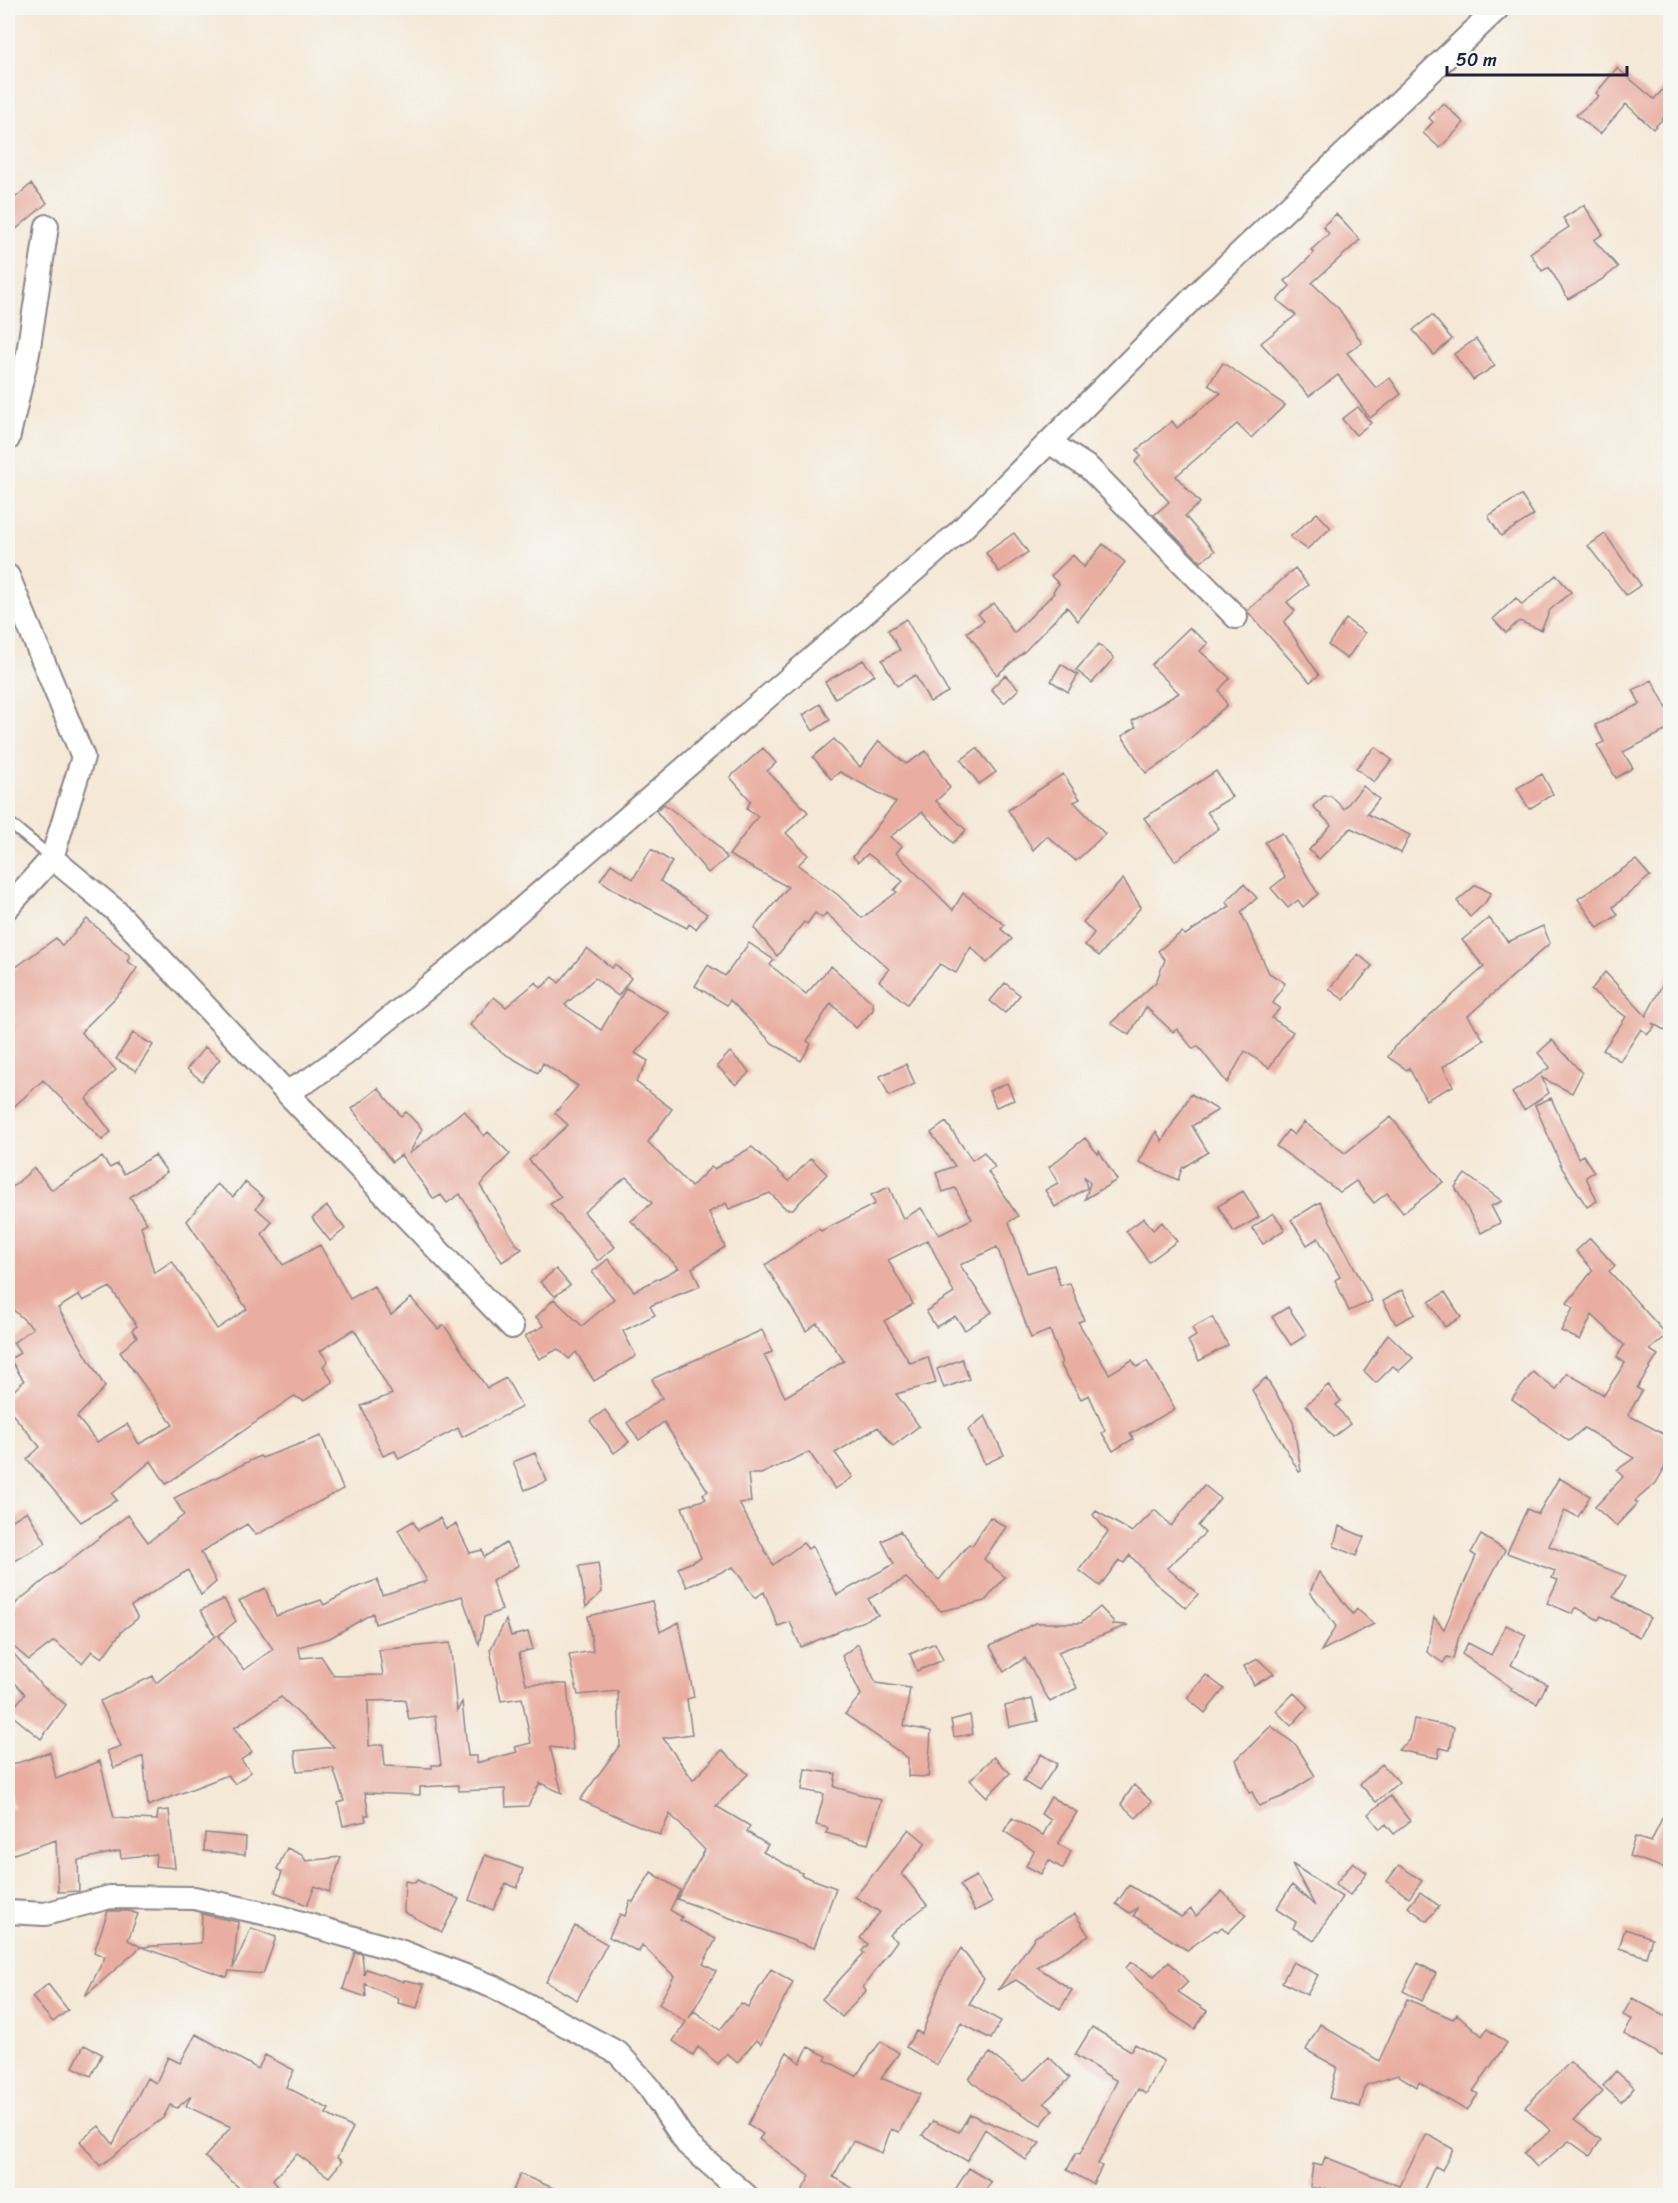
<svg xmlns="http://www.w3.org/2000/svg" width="1678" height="2203" font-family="Sriracha,sans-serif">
<rect width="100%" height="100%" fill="#f6f6f2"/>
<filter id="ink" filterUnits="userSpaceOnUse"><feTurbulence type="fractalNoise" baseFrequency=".0167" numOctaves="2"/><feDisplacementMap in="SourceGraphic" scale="12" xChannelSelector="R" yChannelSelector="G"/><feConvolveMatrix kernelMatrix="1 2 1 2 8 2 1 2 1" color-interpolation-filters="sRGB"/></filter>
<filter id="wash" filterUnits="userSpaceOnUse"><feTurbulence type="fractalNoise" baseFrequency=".008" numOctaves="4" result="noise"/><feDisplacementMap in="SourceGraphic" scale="24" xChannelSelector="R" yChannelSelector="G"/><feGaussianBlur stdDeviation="1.35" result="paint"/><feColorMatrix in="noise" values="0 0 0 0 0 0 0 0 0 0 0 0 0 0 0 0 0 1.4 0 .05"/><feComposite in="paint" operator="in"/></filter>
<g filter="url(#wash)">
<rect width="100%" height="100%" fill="#f5e8d6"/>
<g id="blocks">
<path fill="#e9aea1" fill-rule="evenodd" d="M1617,68L1654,99L1671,81V110L1653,129L1626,104L1600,134L1576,115L1599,96L1596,93Z
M1443,103L1464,123L1440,148L1423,133L1433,122L1429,118Z
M31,184L47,203L8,236V204Z
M1584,205L1603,234L1594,240L1618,267L1603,279L1568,299L1549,267L1542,271L1530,253L1569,227L1563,218Z
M1336,214L1360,240L1312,283L1339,309L1362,343L1347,353L1376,388L1390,378L1401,394L1370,418L1338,375L1309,396L1261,343L1296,315L1277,300L1290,286L1285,281L1314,253L1311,250L1329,234L1323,226Z
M1432,315L1452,339L1434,355L1413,330Z
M1476,339L1495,366L1473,380L1454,354Z
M1223,363L1285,405L1251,438L1237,424L1176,476L1200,503L1185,516L1215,551L1201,562L1154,515L1169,502L1135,462L1141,456L1137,450L1172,421L1177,428L1221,393L1208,385Z
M1358,407L1371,423L1356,435L1342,419Z
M1521,495L1534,515L1501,536L1488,516Z
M1317,513L1331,528L1307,549L1290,537Z
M1014,533L1028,552L999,572L986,553Z
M1605,534L1641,585L1626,595L1588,546Z
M1103,544L1125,562L1078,621L1067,607L1026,650L997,675L967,632L984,621L978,614L994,603L1014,633L1054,593L1053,591L1059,584L1051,576L1073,555L1084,567Z
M1295,568L1308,585L1287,602L1295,611L1284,622L1319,675L1310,682L1247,611Z
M1556,575L1571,592L1550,610L1541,630L1519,621L1506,633L1493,619L1516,598L1522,605Z
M906,619L948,692L930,702L915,675L897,686L882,660L900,650L888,630Z
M1346,619L1365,633L1347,659L1328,645Z
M1189,628L1208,643L1200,651L1230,678L1219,690L1227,705L1163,763L1146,773L1122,736L1136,727L1132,721L1179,693L1151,665Z
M1099,644L1114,658L1092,683L1076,670Z
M863,660L875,675L835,698L825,682Z
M1061,664L1078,675L1068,692L1051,681Z
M1005,675L1019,689L1004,703L991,689Z
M1652,680L1671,716V728L1623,752L1633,768L1616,778L1597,745L1604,742L1595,725L1640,704L1633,690Z
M820,704L830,720L813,731L803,715Z
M834,739L860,767L879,741L906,764L926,751L950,788L936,801L966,830L953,843L922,812L890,837L902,846L896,853L953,910L963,893L1005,925L1001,929L1012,939L987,963L971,947L956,973L940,964L907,1004L879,981L889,969L826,913L822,918L815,913L807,924L804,922L777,956L754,928L788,887L729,855L758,816L746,809L751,801L730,777L763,748L776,763L767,771L808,812L786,833L808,855L798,865L838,895L862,918L897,892L894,890L903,881L868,854L858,862L853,857L896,802L840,772L831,779L813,757Z
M1375,747L1392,760L1374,782L1356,768Z
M977,748L996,772L979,784L961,760Z
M1216,771L1232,797L1207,812L1219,828L1175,861L1144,818Z
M1063,774L1080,799L1074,802L1105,834L1076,861L1047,836L1033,850L1008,810Z
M1542,774L1553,794L1529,809L1517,788Z
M1363,786L1379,799L1367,814L1410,835L1401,853L1351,828L1319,859L1309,850L1331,825L1313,806L1324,796H1331L1344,809Z
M664,804L712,840L727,858L708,873L656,811Z
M1282,833L1318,894L1303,907L1298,900L1288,908L1271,888L1285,877L1265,842Z
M651,849L672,862L660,881L707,914L696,929L689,924L687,928L621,894L600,880L611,864L633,879Z
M1636,860L1650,876L1613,907L1618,915L1598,928L1578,899Z
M1123,879L1141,907L1099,956L1085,945L1094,933L1083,922Z
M1244,884L1257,898L1241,912L1269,973L1285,983L1273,1003L1280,1008L1272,1018L1293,1032L1269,1068L1245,1051L1227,1083L1198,1046L1193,1049L1177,1029L1173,1032L1146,1007L1129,1035L1111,1023L1156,982L1165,960L1158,951L1182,932L1185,935L1230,906L1226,902Z
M1476,885L1491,893L1485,903L1470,917L1457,901Z
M1489,918L1508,942L1543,926L1550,943L1468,1016L1484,1040L1443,1067L1453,1086L1426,1100L1409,1068L1407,1070L1388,1057L1394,1047L1484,967L1462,940Z
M87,919L130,956L127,961L137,968L121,992L81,1032L116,1070L86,1099L111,1132L102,1140L43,1080L8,1112V973L56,938L62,946Z
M749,943L774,960L770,965L806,994L831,966L873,1003V1010L856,1028L831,1003L807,1041L811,1044L801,1061L772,1043L730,1000L727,1005L695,986L708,965L725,976Z
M587,948L612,968L615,964L631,978L618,996L595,978L565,1005L601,1030L626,988L669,1013L635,1053L648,1061L636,1082L672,1109L648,1142L691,1187L711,1167L714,1169L752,1147L789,1181L811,1158L827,1174L793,1209H786L770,1193L729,1209L726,1203L709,1212L725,1247L692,1268L700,1286L650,1306L655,1315L623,1331L636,1356L594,1381L576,1352L569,1359L558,1349L539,1359L525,1336L544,1326L536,1317L554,1299L582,1326L614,1299L592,1272L608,1259L634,1291L679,1268L631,1221L652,1203L626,1177L584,1212L615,1247L598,1261L550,1204L561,1197L529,1160L568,1125L555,1113L578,1086L543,1063L538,1073L503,1053L470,1025L494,997L506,1007L536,982L541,988L553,977L559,983Z
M1358,954L1372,966L1344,1000L1329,989Z
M1671,968V1034L1652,1023L1655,1026L1648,1034L1641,1029L1620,1061L1603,1050L1626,1017L1591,990L1605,972L1646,1016Z
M1005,983L1020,995L1005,1013L990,1001Z
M133,1033L153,1045L136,1071L116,1059Z
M1552,1040L1582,1073L1572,1093L1542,1078L1549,1093L1524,1110L1512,1093L1550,1067L1538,1053Z
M205,1047L220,1059L202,1081L187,1069Z
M730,1052L750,1072L736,1085L717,1066Z
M906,1064L915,1084L889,1096L880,1076Z
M1007,1083L1014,1100L996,1107L989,1091Z
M378,1088L401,1116L406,1112L422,1129L409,1154L464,1110L484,1136L488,1132L510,1154L480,1185L516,1244L522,1249L502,1262L460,1194L447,1203L441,1195L434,1199L401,1155L392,1162L352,1109Z
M1191,1094L1218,1110L1192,1126L1208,1152L1182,1168L1178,1180L1139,1162L1156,1131L1162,1141Z
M1551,1098L1578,1158L1583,1155L1594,1172L1586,1177L1597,1201L1587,1207L1562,1168L1535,1105Z
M1391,1117L1443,1182L1403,1213L1387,1193L1374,1203L1356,1181L1340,1192L1276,1146L1288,1130L1294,1135L1304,1122L1345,1153Z
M946,1122L972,1160L984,1152L995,1167L988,1172L1018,1216L1009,1222L1027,1273L1054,1265L1060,1285L1070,1283L1084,1320L1078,1322L1109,1374L1132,1360L1137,1367L1147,1361L1175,1409L1130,1434L1133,1439L1113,1451L1102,1433L1105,1431L1089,1395L1081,1399L1060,1364L1062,1363L1050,1330L1031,1338L997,1247L960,1265L992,1312L965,1330L955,1316L936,1327L926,1311L954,1293L928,1240L888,1260L913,1304L884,1321L910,1363L928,1357L936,1383L896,1394L919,1426L893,1446L878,1427L835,1453L853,1477L835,1489L809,1452L761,1474H748L751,1502L739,1503L773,1565L803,1543L808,1549L812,1546L837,1595L894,1564L882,1541L900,1531L916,1559L939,1580L969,1544L972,1546L990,1517L1006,1527L984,1559L1005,1577L985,1601L941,1611L906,1578L868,1599L878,1615L801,1647L790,1622L778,1626L764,1592L755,1598L733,1567L687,1587L678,1568L701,1558L682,1507L706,1499L703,1494L708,1491L664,1422L639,1440L627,1423L662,1398L652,1379L762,1330L772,1352L764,1355L785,1397L844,1361L817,1323L806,1331L765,1265L819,1229L821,1231L875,1204L871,1195L889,1187L903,1219L921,1208L939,1235L972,1219L955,1188L943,1192L936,1173L955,1166L931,1133Z
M1085,1138L1098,1154L1099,1151L1117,1180L1085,1199L1090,1183L1084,1176L1087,1188L1055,1207L1045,1190L1058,1183L1049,1167Z
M155,1155L167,1172L130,1197L147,1223L141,1226L154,1273L172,1261L217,1329L247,1309L187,1221L217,1184L233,1197L245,1182L264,1198L256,1208L272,1222L262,1234L283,1265L320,1245L350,1299L374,1286L391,1315L411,1298L438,1329L444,1325L487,1388L506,1378L522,1407L462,1437L458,1428L399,1459L395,1451L383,1456L361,1406L392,1394L354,1329L320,1351L328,1361L323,1366L333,1382L304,1401L294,1396L166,1484L151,1461L112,1494L117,1500L81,1522L27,1459L40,1447L8,1409V1396L24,1381L10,1359L20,1353L13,1343L33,1328L8,1305V1191L34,1168L52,1190L102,1157L110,1168L117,1164L124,1174ZM110,1287L137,1326L132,1330L137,1337L120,1352L173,1425L139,1444L127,1424L97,1442L77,1417L105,1387L58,1308L79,1295L83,1301Z
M1465,1174L1502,1201L1491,1206L1500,1223L1481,1233L1455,1187Z
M1243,1191L1259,1217L1234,1232L1218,1206Z
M1320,1202L1372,1301L1349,1311L1335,1280L1340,1277L1318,1238L1307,1245L1291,1220Z
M327,1206L345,1229L330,1241L312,1218Z
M1273,1213L1285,1229L1263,1244L1252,1228Z
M1144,1218L1153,1230L1162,1222L1177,1241L1149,1262L1126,1231Z
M1590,1238L1615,1266L1609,1271L1667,1335L1650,1350L1658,1355L1637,1388L1642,1391L1628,1415L1671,1438V1456L1656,1483L1635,1501L1638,1503L1616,1526L1595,1507L1623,1477L1617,1470L1634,1458L1584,1428L1569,1441L1512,1399L1533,1372L1556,1390L1567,1373L1604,1395L1625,1363L1617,1357L1624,1345L1592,1315L1580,1340L1561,1331L1573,1308L1567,1303L1593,1270L1576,1251Z
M556,1269L570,1285L555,1296L540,1282Z
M1402,1290L1415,1314L1396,1324L1383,1301Z
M1445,1292L1461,1317L1445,1327L1429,1302Z
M1288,1307L1307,1335L1291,1345L1272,1317Z
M1212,1317L1228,1345L1199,1361L1188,1341L1196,1336L1192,1328Z
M1388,1334L1413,1358L1399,1371L1393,1366L1376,1383L1364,1371Z
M962,1359L969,1379L944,1388L937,1369Z
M1266,1378L1293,1421L1301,1471L1299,1472L1252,1390Z
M1328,1385L1341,1401L1336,1405L1350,1424L1333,1437L1306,1405Z
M605,1410L629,1442L614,1453L590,1421Z
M985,1416L1004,1455L985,1464L968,1430Z
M321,1436L343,1489L256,1535L247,1524L201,1552L216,1582L201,1595L188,1570L131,1606L138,1618L122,1631L102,1658L92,1651L82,1663L54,1641L29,1660L8,1642V1613L18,1601L128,1515L148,1542L184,1515L174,1498L260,1456L262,1458Z
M535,1453L547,1481L525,1490L513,1462Z
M1559,1478L1590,1496L1578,1517L1565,1510L1549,1546L1626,1576L1613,1597L1650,1618L1639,1637L1601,1616L1598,1620L1576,1607L1573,1614L1547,1603L1558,1580L1552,1578L1555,1571L1507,1553L1527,1509L1538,1514Z
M1204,1485L1220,1498L1198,1526L1205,1533L1167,1568L1198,1594L1186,1608L1155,1583L1130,1555L1124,1563L1119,1560L1100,1586L1079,1570L1108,1532L1093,1515L1096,1511L1132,1532L1155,1510L1171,1526Z
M27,1511L46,1543L8,1565V1523Z
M440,1518L446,1529L456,1524L470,1553L482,1550L484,1557L506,1543L519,1565L492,1581L502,1610L484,1617L479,1645L462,1596L375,1624L373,1613L330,1638L298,1647L301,1658L321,1656L334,1676L383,1675L379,1650L450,1643L457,1711L462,1702L468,1756H476V1763L517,1752L515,1747L531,1743L522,1698L501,1701L490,1650L506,1620L511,1636L528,1632L533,1649L519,1653L526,1684H567L573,1750L550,1747L562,1793L540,1783L528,1806L506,1807L505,1789L459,1791L458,1785L420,1787V1795L365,1793L369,1815H365L366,1821L343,1826L338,1803L344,1801L333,1768L297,1771L295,1751L334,1747L281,1697L234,1728L252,1752L241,1760L251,1772L235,1784L228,1775L148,1806L143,1756L114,1768L107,1751L121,1746L100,1701L153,1676L156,1683L215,1636L201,1610L224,1599L236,1621L218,1636L244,1670L273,1649L239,1601L265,1588L276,1616L321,1600L324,1605L355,1588L377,1580L382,1595L427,1581L398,1530L413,1521L418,1530ZM405,1700L409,1720L435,1716L441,1765H432V1768L385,1766L383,1744L369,1746L368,1701Z
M1339,1526L1364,1537L1356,1556L1334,1546Z
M1481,1535L1505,1550L1459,1636L1453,1659L1447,1657L1443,1663L1427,1652L1434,1617L1444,1629L1476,1556L1471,1553Z
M598,1563L602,1592L586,1607L579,1566Z
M1319,1572L1353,1614L1357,1609L1374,1624L1321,1651L1336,1626L1310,1592Z
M652,1601L660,1632L679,1622L694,1697L687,1699L692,1734L663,1738L693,1780L722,1750L748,1774L716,1806L750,1826L747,1832L768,1845L763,1852L802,1873L801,1875L836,1888L814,1948L677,1899L705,1850L670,1814L660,1835L580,1800L620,1745L618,1691L578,1695L569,1655L593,1651L588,1616Z
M1100,1607L1114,1622L1112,1624L1128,1625L1058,1652L1077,1688L1050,1702L1025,1658L1004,1672L990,1646L1035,1623H1081Z
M1506,1625L1526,1635L1511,1665L1547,1684L1537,1704L1510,1690L1512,1688L1462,1654L1468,1643L1491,1655Z
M935,1643L943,1660L917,1671L910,1654Z
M858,1644L876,1683L910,1688L904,1726L931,1731L928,1777L908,1776V1758L845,1714L861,1695L842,1656Z
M8,1647L40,1684L66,1705L41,1739L9,1713L25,1694L8,1675Z
M1258,1659L1274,1674L1254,1685L1244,1666Z
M1206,1675L1224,1689L1205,1713L1187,1698Z
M1294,1693L1308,1707L1291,1726L1276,1711Z
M1032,1699L1038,1721L1009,1727L1005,1706Z
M970,1715L973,1734L954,1737L951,1720Z
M1414,1719L1454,1727L1450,1750L1440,1748L1438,1758L1398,1750L1410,1740Z
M1271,1726L1296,1745L1315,1776L1284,1796L1259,1806L1252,1792L1249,1793L1236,1760Z
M50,1752L56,1779L100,1761L114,1818L157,1820L158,1811L169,1810L175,1868L155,1866L156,1854L121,1858L120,1851L78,1860L79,1891L58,1892L56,1840L8,1856V1810L14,1807L8,1787V1766Z
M1041,1754L1057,1764L1039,1791L1023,1781Z
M994,1757L1010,1773L987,1797L970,1780Z
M1382,1764L1399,1782L1376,1802L1360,1784Z
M805,1769L836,1774L834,1787L881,1800L868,1844L826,1833L828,1828L816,1825L824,1794L802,1790Z
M1134,1785L1152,1802L1136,1818L1121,1804Z
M1390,1796L1410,1821L1394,1834L1386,1824L1380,1829L1368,1814Z
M1051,1797L1077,1812L1058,1844L1071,1851L1063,1869L1049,1860L1041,1874L1026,1866L1034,1851L1004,1831L1012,1818L1043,1835L1051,1820L1041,1814Z
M1671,1799V1870L1629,1856L1635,1837L1651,1842Z
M909,1829L926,1843L902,1874L927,1905L889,1935L897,1941L863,1987L866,1991L842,2017L822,1999L864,1953L862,1951L868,1944L860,1938L880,1912L855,1897Z
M205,1833L246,1837L245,1855L204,1851Z
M287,1848L302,1855L306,1861L341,1857L329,1892L315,1886L307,1905L275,1892L282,1872L277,1869Z
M485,1855L523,1869L517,1888L506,1883L493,1910L469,1900Z
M1353,1862L1367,1873L1350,1895L1335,1884Z
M1292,1864L1342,1897L1314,1941L1293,1928L1296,1922L1276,1909L1292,1885L1315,1906Z
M1399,1865L1422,1881L1409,1898L1387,1881Z
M651,1872L680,1890L670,1910L682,1917L680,1920L716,1939L703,1964L716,1971L689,2018L694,2011L720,2030L741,2003L748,2007L771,1969L793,1982L761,2044L756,2040L737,2063L727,2053L718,2064L698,2047L693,2055L673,2041L686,2022L659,2004L674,1976L642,1945L639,1952L609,1937L620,1914L625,1916L630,1901L633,1902Z
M976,1876L992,1902L975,1911L960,1885Z
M417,1880L459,1899L442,1932L404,1912L405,1881L415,1883Z
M1129,1885L1181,1917L1191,1909L1196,1916L1222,1891L1246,1915L1228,1933L1222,1927L1217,1931L1215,1930L1187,1950L1134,1916L1137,1908L1130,1913L1116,1904Z
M1420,1892L1439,1906L1427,1921L1408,1907Z
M108,1911H130L138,1914L128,1940L141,1947L201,1943L202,1914L238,1922L233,1968L251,1928L276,1937L263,1974L229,1971L227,1977L141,1947L85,1996L105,1957L94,1952Z
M1075,1914L1089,1936L1037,1967L1072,1990L1060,2009L1016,1980L998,1990L1035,1937Z
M575,1926L607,1944L577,2000L546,1982Z
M1625,1929L1652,1938L1646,1957L1619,1948Z
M961,1948L984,1979L969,2004L1001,2021L991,2039L961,2023L937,2065L906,2047L916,2031L922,2034L943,1977Z
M355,1952L362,1954L364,1975L366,1969L404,1982V1980L424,1984L417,2008L398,2003L399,1999L365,1984L366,1997L343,1989Z
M1131,1962L1154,1976L1169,1962L1188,1982L1178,1992L1207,2011L1195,2029L1169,2012L1126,1968Z
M1293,1962L1318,1975L1307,1995L1282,1982Z
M1418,1963L1436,1973L1422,2001L1403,1991Z
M48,1984L68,2010L53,2022L32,1997Z
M1632,1998L1671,2019V2046L1662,2056L1624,2034L1632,2019L1623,2015Z
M1407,1999L1453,2019L1457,2014L1482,2036L1487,2029L1507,2043L1473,2091L1478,2094L1467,2111L1419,2082L1417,2087L1398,2075L1366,2085L1360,2107L1329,2098L1337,2067L1306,2050L1320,2024L1379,2061Z
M1092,2027L1131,2051L1135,2044L1164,2061L1146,2094L1138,2089L1098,2164L1102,2166L1093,2184L1067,2170L1076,2153L1080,2154L1117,2081L1075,2055Z
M196,2034L258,2069L265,2055L294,2070L286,2087L329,2109L326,2114L353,2128L337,2158L342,2161L329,2177L297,2154L273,2179L283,2196H248L205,2157L231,2127L186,2106L191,2096L177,2108L170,2105L163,2118L100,2166L80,2141L99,2126L113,2144L147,2078L156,2083L168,2057L180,2063Z
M881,2041L899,2053L881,2078L920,2094L899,2132L891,2129L882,2153L853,2141L833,2177L866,2196H799L810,2176L759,2139L763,2134L748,2124L787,2052L800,2063L808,2047L827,2056L825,2060L856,2076Z
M84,2045L102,2054L91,2076L73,2067Z
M990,2053L1024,2081L1049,2057L1070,2078L1044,2103L1053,2110L1041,2125L986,2093L969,2079Z
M1570,2062L1603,2092L1574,2120L1601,2140L1590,2156L1569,2141L1537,2167L1524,2153L1551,2131L1525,2107Z
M1616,2071L1634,2087L1621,2102L1603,2086Z
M970,2114L983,2120L1040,2143L1026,2160L985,2129L967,2161L922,2135L933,2121L959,2132Z
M1427,2134L1453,2149L1442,2170L1435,2166L1421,2196H1363L1310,2187L1313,2164L1322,2166L1325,2157L1399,2186Z
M969,2168L991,2182L982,2196H951Z
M520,2174L570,2195V2196H511Z"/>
</g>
</g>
<g filter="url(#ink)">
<use href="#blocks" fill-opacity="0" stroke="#8c8588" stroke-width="1.5"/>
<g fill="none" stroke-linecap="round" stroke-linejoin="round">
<defs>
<path id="lane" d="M8,822L52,858"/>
<path id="street" d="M8,439L28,353L47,226
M1049,442L1089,468L1236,617
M8,576L83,757L52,858
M8,907L52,858L115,910L286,1092L309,1080L348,1052L469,954L960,531L1202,289L1498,8
M286,1092L512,1327
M8,1912L45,1914L110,1897L194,1898L281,1917L397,1950L494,1987L618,2053L649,2087L687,2144L747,2196"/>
</defs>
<use href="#lane" stroke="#8c8588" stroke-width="14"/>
<use href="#street" stroke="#8c8588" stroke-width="26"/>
<use href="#lane" stroke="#fff" stroke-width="10"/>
<use href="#street" stroke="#fff" stroke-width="22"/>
</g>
</g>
<rect width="1678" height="2203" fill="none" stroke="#f6f6f2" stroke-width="30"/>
<path d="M1447 66v9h180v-9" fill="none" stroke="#22223b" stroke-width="3"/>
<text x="1456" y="66" font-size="18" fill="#22223b" stroke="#f6f6f2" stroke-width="4.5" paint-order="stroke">50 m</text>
</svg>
